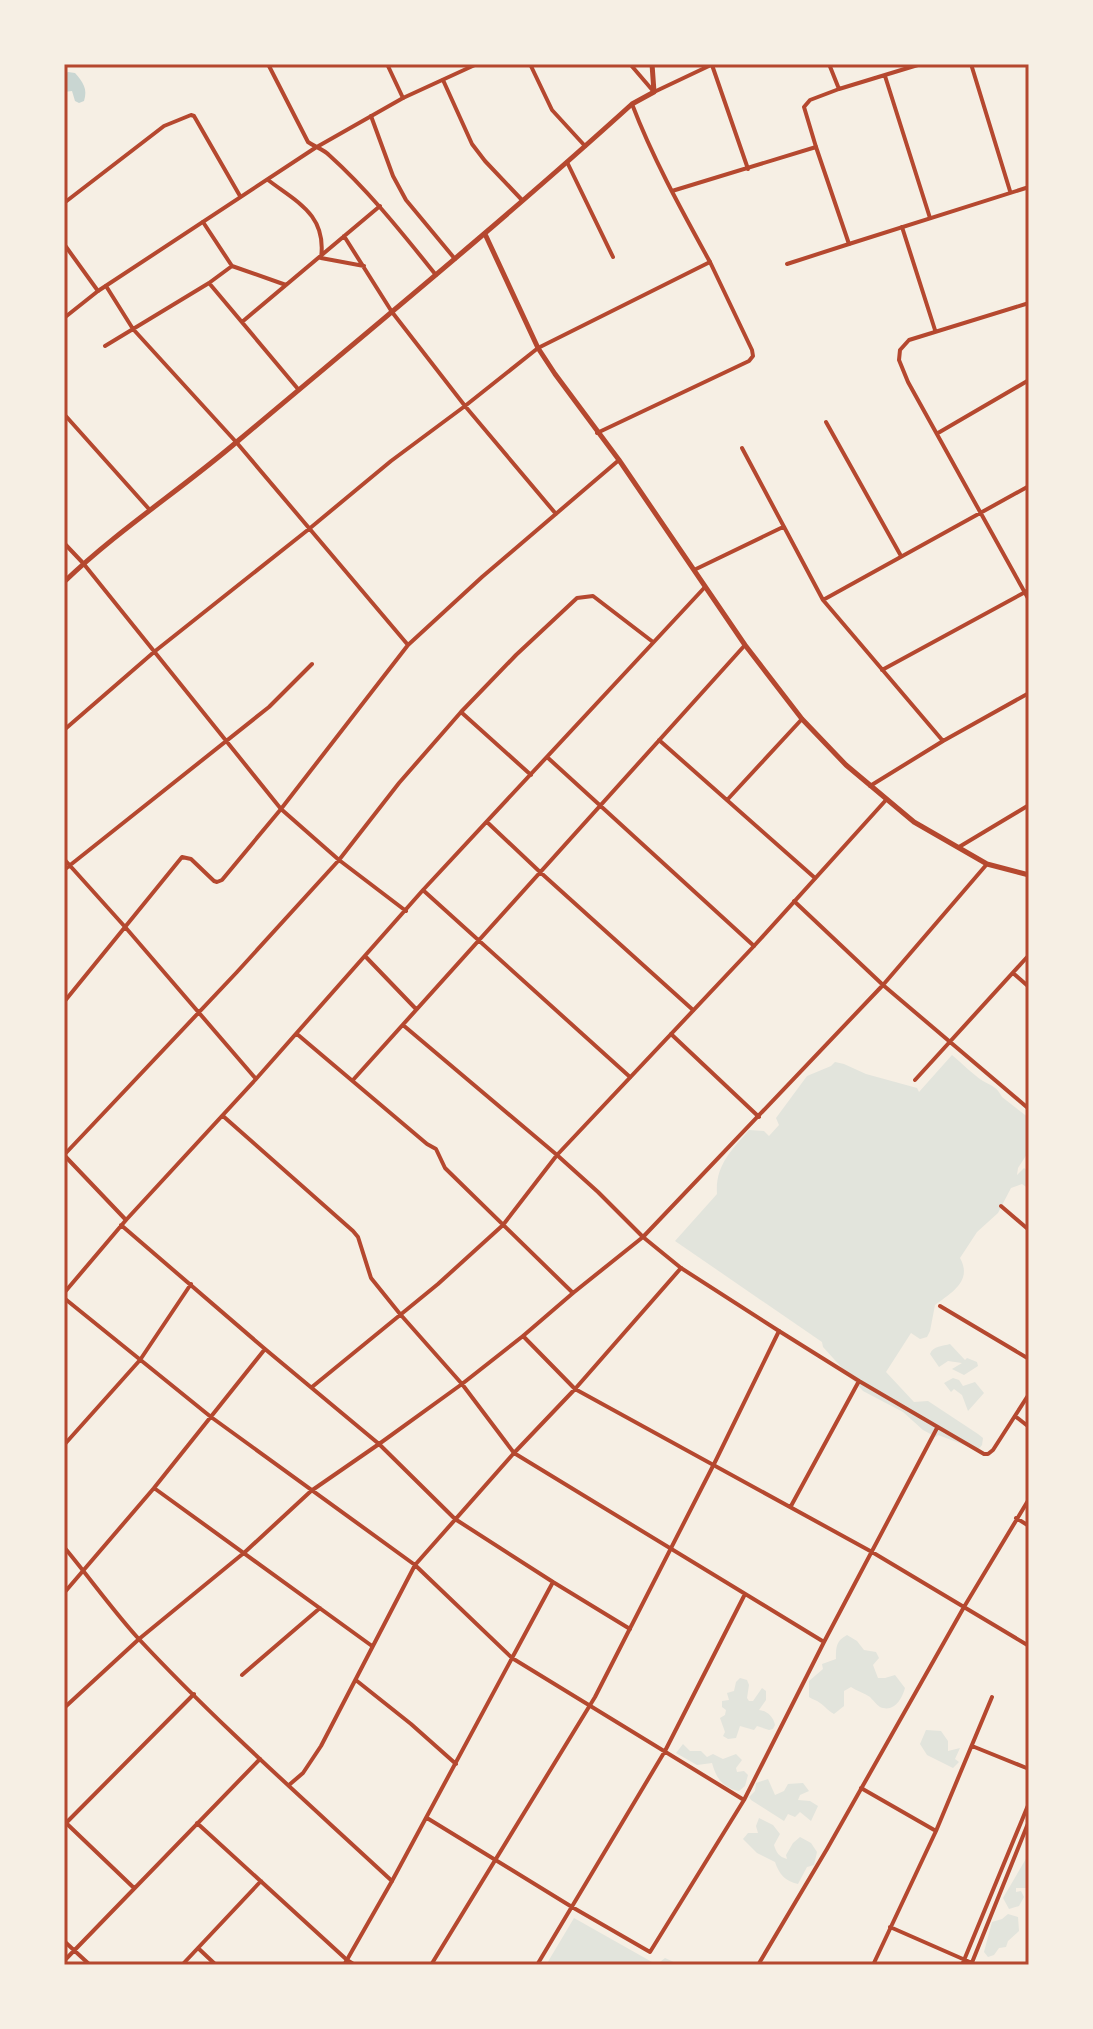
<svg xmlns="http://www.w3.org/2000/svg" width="1093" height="2029" font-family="'Fira Sans',sans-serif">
<rect width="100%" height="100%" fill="#f6efe4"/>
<path fill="#e2e4dc" d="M952,1055C962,1063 972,1074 983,1081C992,1086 997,1087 1002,1097L1029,1118V1151L1018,1168L1017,1175L1024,1168L1029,1172V1189L1022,1184L1011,1188L998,1213L977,1232L960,1258C973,1281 951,1293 935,1305L930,1331L927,1337L920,1339L911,1333L886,1372L914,1402L928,1401L978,1434L983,1438L982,1445L978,1450L938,1435L936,1437L923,1430L903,1412L863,1391L823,1347L822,1342L675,1241L717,1194C715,1165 732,1150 749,1130L764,1131L769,1136L779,1125L776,1118L807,1076L831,1066L835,1062L844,1064L866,1074L917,1088L919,1092Z
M950,1344L965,1360L967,1358L977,1362L978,1366L964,1375L952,1369L962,1363L948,1361L939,1367L930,1354C933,1346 943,1346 950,1344Z
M953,1378L959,1380L963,1386L975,1382L984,1393L968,1411L962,1395L954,1389L951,1392L944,1383Z
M847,1635L857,1641L864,1650L876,1652L879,1658L873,1665L878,1678H885L895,1675L905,1688C902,1699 894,1713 880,1707C877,1705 872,1699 870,1697C864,1693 857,1691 851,1687L844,1691V1706L834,1714C828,1711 826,1707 820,1703C817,1700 813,1700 809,1697V1681L823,1669L822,1664L836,1659C836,1647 836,1641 847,1635Z
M740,1678L747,1680L749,1685L747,1698L749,1701H753L762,1688L766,1691V1700L759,1710C767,1711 773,1716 775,1725L773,1729L769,1730L757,1726L754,1730L740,1726L736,1738L728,1739L723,1736L725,1732L720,1718L725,1715L726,1710L722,1707V1701L729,1700L727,1693L734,1691L736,1682Z
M926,1730L941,1731L948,1741V1751L960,1748L955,1759L959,1762L953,1768L927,1755L920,1744Z
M683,1744L690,1751H701L707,1757L713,1754L723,1759L736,1754L742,1760L736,1768L737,1772L744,1771L748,1775L745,1786L739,1791C723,1788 716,1778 712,1763L697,1765L676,1753Z
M768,1779L775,1795L784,1791L788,1784L803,1783L809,1791L800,1795L798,1800L810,1801L818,1806L811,1821L800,1812L795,1817L788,1814L784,1821L751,1800L749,1797L755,1791L756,1783Z
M759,1818L773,1825L780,1834L774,1845C776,1852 779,1857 787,1859L786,1855L793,1843L800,1837L811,1843L817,1852L814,1865L807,1867L798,1884C785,1881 779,1874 775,1862L757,1853L743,1839L748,1833H758L756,1826Z
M1027,1857H1029V1888H1016V1892L1021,1891L1024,1897L1019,1906L1009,1909L1003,1898Z
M1008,1914L1018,1917L1019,1931L1008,1941L1006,1947L999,1948L994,1955L988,1957L984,1952L992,1922L1002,1919Z
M574,1918L652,1962H660L665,1958L680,1965H546Z"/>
<path fill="#c9d6d2" d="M68,72L75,73C83,82 88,89 84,101L79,103L75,101L72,91L64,92V74Z"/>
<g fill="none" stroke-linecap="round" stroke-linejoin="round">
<path stroke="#b5482f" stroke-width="4" d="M387,64L403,98
M530,64L552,110L585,146
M630,64L654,92
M829,64L839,89
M971,64L1010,191
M885,76L930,218
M443,80L472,144L485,161L522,200
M371,116L393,176L406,200L455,259
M816,147L804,107L810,100L839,89L921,64
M567,162L613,257
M268,180C297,202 327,215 321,258L364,266
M64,203L164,126L191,115L194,116L240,196
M203,222L232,266L286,285
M902,227L935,330
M344,236L392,312L465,406L556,514
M64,244L98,291
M787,264L849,244
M209,283L298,389
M106,286L133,329L237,443L408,645
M1029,303L909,340L900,350L899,360L908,382L1029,600
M242,322L380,206
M105,346L209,283L232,266
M64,414L149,509
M826,422L901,556
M597,433L749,361L753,356L752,350L710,262
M938,433L1029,380
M742,448L823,600L943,741
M64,543L83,563L281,809L339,860L406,911
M694,570L783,527
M823,600L1029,486
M882,670L1029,590
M461,712L531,775
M64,730L154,652L309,529L391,461L465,406L538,348
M659,740L815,878
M547,757L754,946
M870,786L943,741L1029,693
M728,799L802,719
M487,822L540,872L693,1010
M959,847L1029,805
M64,859L126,928L256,1079
M64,870L269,707L312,664
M424,891L630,1077
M794,901L883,985L1029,1109
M365,956L416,1009
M1013,973L1029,987
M64,1002L182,857L191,859L214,881L217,882L222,880L281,809L408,645L482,577L619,460
M297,1034L427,1144L436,1149L445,1168L573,1293
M671,1034L759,1117
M353,1080L745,645
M915,1080L1029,955
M223,1116L353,1231L358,1237L371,1278L400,1314L462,1384L514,1453L824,1642
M64,1155L237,972L339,860L399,783L461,712L516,655L577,598L593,596L653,642
M64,1155L126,1220
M1001,1206L1029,1230
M121,1225L265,1349L379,1444L455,1519L553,1582L630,1629
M64,1293L126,1220L256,1079L423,890L705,587
M64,1298L211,1417L415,1565L512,1658L744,1800
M940,1306L1029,1359
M779,1331L859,1381L984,1454H988L993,1450L1029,1394
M523,1336L575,1389L872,1552L1029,1646
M312,1387L438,1284L503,1225L557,1155L403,1025
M1015,1416L1029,1427
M64,1445L140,1360L191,1284
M154,1488L372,1646
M791,1506L859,1381
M1016,1518L1029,1526
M64,1593L154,1488L265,1349
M242,1675L320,1608
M357,1681L411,1724L456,1764
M64,1708L139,1639L245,1552L311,1491L379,1444L462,1384L523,1336L573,1293L643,1237L883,985L987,864
M972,1746L1029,1769
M289,1785L303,1773L321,1746L415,1565L514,1453L575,1389L681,1268
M861,1788L936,1831
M427,1818L572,1907L650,1952L744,1800L824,1642L937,1428
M64,1821L134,1888
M66,1823L194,1694
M197,1823L347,1960
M392,1881L553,1582
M890,1927L972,1963
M64,1941L90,1965
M198,1948L216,1965
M64,1961L260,1759
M182,1965L261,1881
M537,1965L665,1751L745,1594
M758,1965L827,1849L964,1607L1029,1499
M873,1965L936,1831L992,1697
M962,1965L1029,1803
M971,1965L1029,1821"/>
<path stroke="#b5482f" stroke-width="4" d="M268,64L308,142C315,147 323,149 329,155C369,191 402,233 436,275
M712,65L748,169
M654,92L711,65
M672,191L816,147L849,244L1029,187
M64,318L98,291L315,148L403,98L477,64
M538,348L710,262C682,211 653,159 632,104
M64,1547C89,1577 111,1608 137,1637C217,1723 306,1801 392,1881L344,1965
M347,1960L355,1965
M431,1965L595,1697L716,1460L779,1331L681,1268L643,1237L598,1192L557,1155L754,946L886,800"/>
<path stroke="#b5482f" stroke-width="5" d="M485,234L538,348L555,374L619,460L745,645L802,719L846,765L914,822L987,864L1029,875
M64,582C118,530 182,489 239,440C371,329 504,220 632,104L654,92L652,64"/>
</g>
<rect width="1093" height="2029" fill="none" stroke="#f6efe4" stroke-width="132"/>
<rect x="66" y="66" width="961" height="1897" fill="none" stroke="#b5482f" stroke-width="3"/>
</svg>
